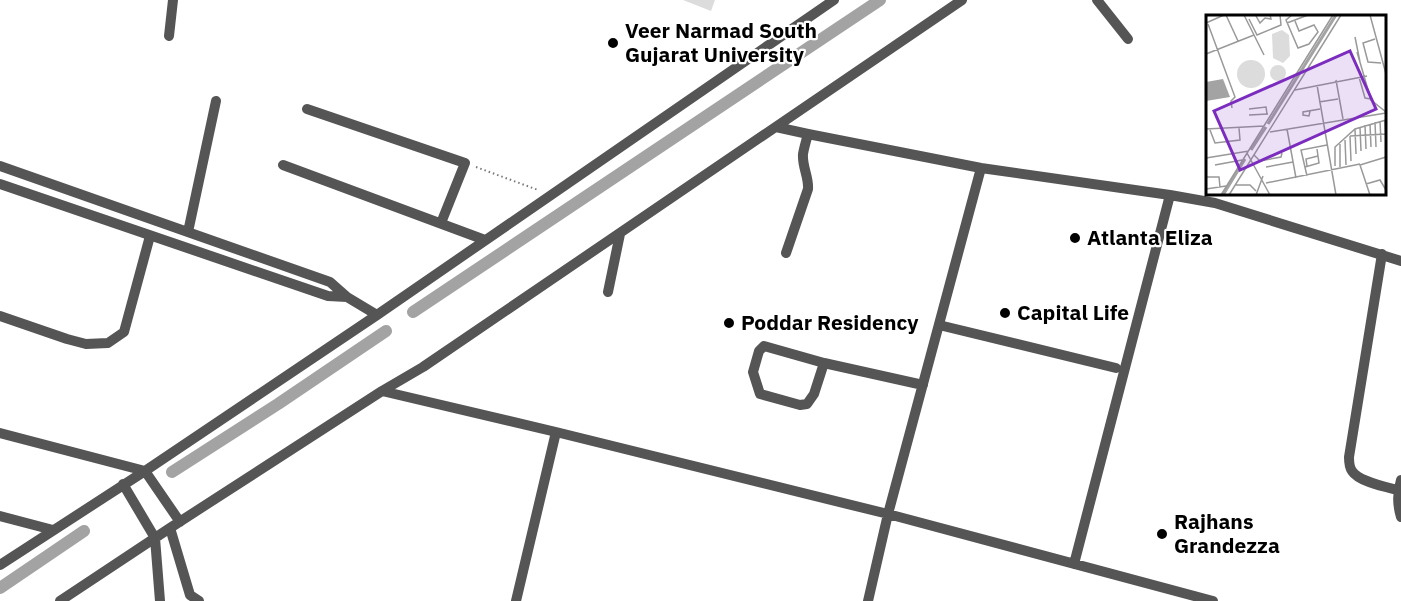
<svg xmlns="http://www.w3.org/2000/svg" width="1401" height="601" font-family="'IBM Plex Sans',sans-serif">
<rect width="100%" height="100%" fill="#fff"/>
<path fill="#dcdcdc" d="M683,0H715L711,11Z"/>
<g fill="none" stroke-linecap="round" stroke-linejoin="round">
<path stroke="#a3a3a3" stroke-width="12" d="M413,312L880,0
M172,472L278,404L386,331
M0,588L84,531"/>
<path stroke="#777" stroke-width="2" stroke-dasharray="1.5 3" stroke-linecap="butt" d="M476,167L538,190"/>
<path stroke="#555" stroke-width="10" d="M1097,0L1128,39
M169,36L173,0
M307,109L465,163L441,223
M776,127L808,134L981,168L1170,195L1215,203L1401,261
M283,165L485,240
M0,166L330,282L347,297L377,315
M0,184L328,296L347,297
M188,232L216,101
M786,253L808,189C809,177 802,167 803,154C804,148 806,141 808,134
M1382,254L1349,457C1349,462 1349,467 1352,471C1359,482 1386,487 1398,490
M608,292L620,234
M0,316L67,339L86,344L108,343L124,332L150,236
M939,325L1116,368
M824,363L814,394L807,404L800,405L760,394L753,372L759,351L764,346L824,363L923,385
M382,391L556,432L888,514L1213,601
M0,433L145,471L180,522
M1401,480C1397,493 1397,504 1401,517
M123,484L155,538L160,601
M0,516L53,530
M170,528L190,595L199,601
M1074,564L1170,195
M0,565L145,471L377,315L834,0
M60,601L170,528L382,391L423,367L962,0
M516,601L556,432
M868,601L888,514L981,168"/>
</g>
<g fill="#000" stroke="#fff" stroke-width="2">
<circle cx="613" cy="43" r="6"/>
<circle cx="1075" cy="238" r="6"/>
<circle cx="1005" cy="313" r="6"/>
<circle cx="729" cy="323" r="6"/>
<circle cx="1162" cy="534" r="6"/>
</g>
<g text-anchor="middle" stroke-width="4.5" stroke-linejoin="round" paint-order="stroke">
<g font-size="21" font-weight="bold" fill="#000" stroke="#fff" text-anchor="start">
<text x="625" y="38">Veer Narmad South<tspan x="625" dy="24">Gujarat University</tspan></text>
<text x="1087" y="245">Atlanta Eliza</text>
<text x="1017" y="320">Capital Life</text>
<text x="741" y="330">Poddar Residency</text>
<text x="1174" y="529">Rajhans<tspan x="1174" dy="24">Grandezza</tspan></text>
</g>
</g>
<g transform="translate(1206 15)">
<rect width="180" height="180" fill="#fff"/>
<path d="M76,15L83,20L84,41L77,48L67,43L66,19ZM31 59a14 14 0 1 1 28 0a14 14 0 1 1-28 0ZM64 58a8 8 0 1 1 16 0a8 8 0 1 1-16 0Z" fill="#dcdcdc"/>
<path d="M17,64L24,82L0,86V67Z" fill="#a3a3a3"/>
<path fill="none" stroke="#a3a3a3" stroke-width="3" d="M62,109L130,0M45,135L60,112M17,180L39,144"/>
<path fill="none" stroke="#999" stroke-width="1.5" d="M20,0L32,26M38,0L58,40M86,0L80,5L92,33L103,29L112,17L108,10L93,16L89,6M164,0L180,59M50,1L54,8L59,3L65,4L64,0M43,4L51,20L75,10L74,0M0,8L18,0M81,8L102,0M2,9L29,82L25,86L26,93M149,22L154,47M169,24L157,28L162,47L175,48M151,37L165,85L180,97M0,39L48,20M153,62L159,83L165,84M130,65L137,104M111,70L130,180M89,75L161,61M113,87L132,84M43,94L60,92L61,99M104,96L103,101L97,100V97L114,94M43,100L62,99M179,105L180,125M174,106L175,127M169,107L170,132M164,109L165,132M159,110L160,134M154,112L155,136M0,114L58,111M81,114L90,163M149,114L150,139M4,115L9,128L34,125L33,113M64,117L180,98M144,121L180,119M144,121L145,146M139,125L140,150M134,129V152M41,138L64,180M48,140L54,146L75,142L76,138M0,143L43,136M9,150L36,145M101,151L100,144L112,141M129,151V132L149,114L180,105M60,152L87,147M99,152L113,148L111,134M101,161L95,135L121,130M0,162H13L14,172M60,168L154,149M160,169L174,165L180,175M29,170H44L50,176M0,174L20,171M15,180L127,0M23,180L135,0M50,180L57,161M164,180L154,150L180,142"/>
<path fill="#7b2cbf" fill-opacity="0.15" stroke="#7b2cbf" stroke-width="3" d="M144,36L170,94L34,155L8,96Z"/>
<rect width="180" height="180" fill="none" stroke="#000" stroke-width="3"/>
</g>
</svg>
